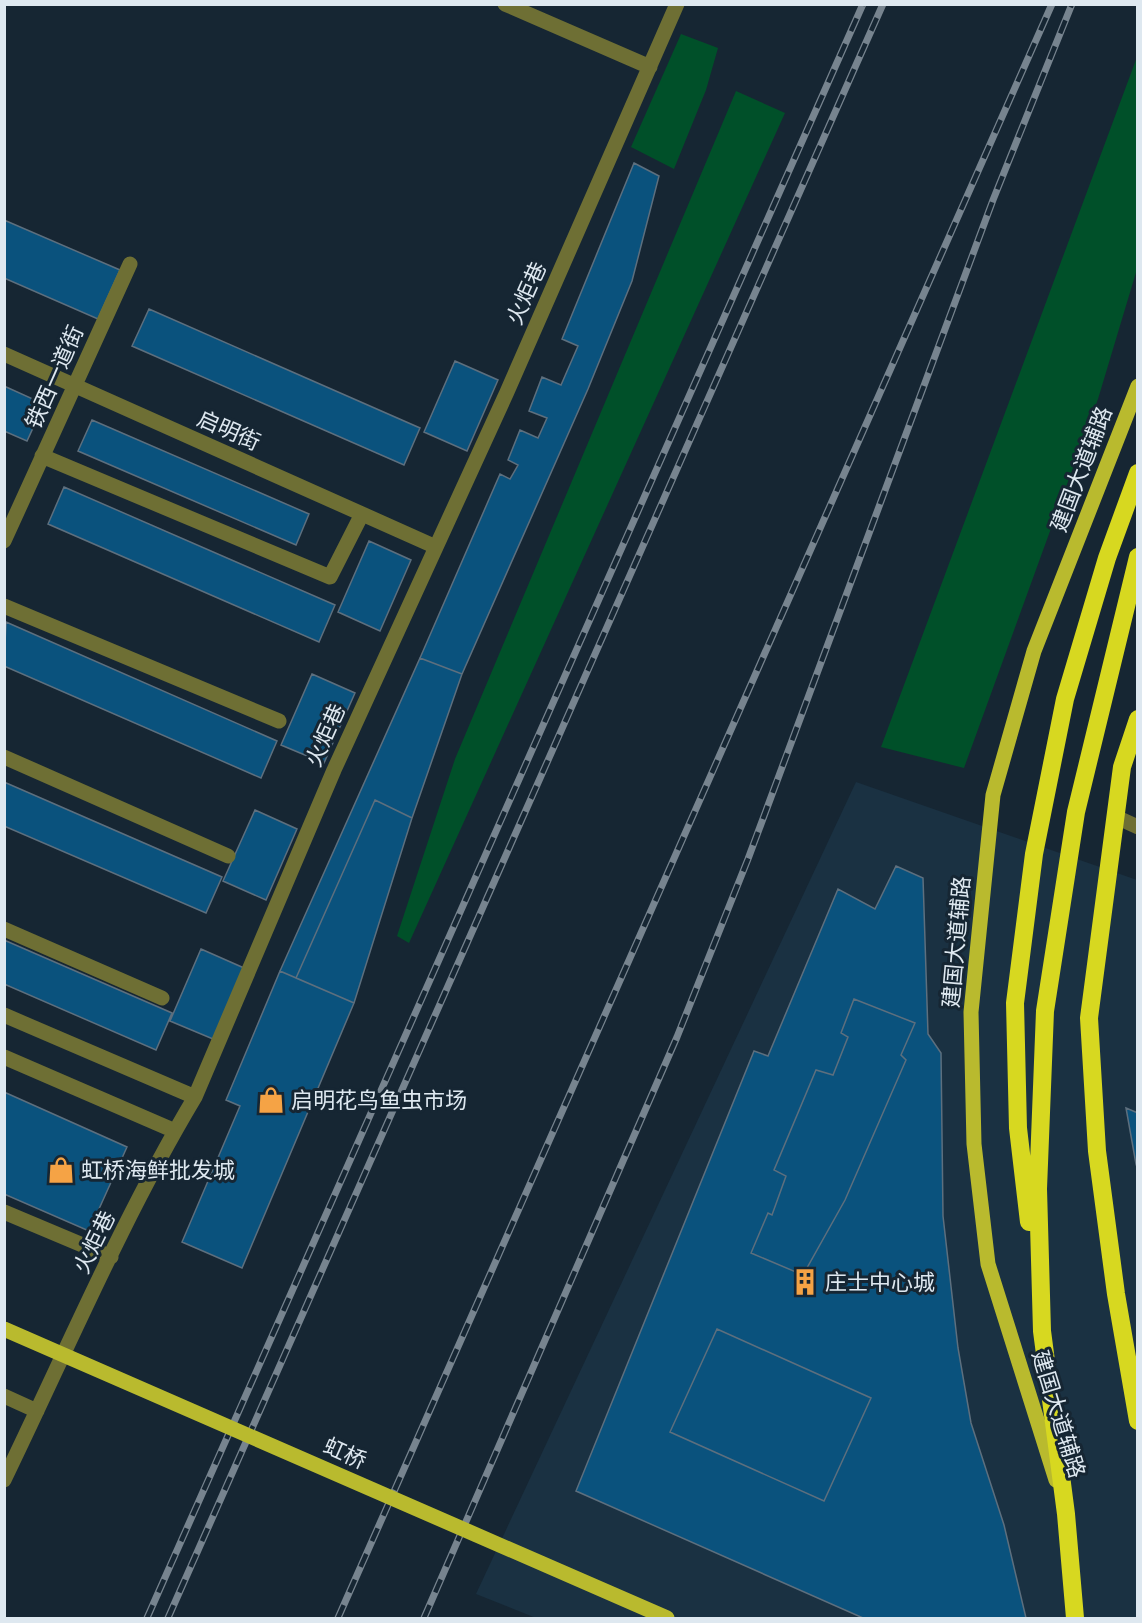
<svg xmlns="http://www.w3.org/2000/svg" width="1142" height="1623" font-family="Jost,'Noto Sans SC',sans-serif">
<rect width="100%" height="100%" fill="#162633"/>
<path fill="#1a3142" d="M856,782L1137,880V1618H536L476,1594Z"/>
<path fill="#005029" d="M681,34L718,48L706,90L674,169L631,147Z
M1137,57V269L1098,399L964,768L881,747Z
M736,91L785,113L409,943L397,936L455,759Z"/>
<path fill="#0a527d" stroke="#5d6f7e" stroke-width="1.5" d="M634,163L659,176L632,281L588,389L462,674L420,658L500,474L510,479L518,465L508,460L520,430L538,438L547,418L529,411L542,377L561,385L578,346L562,339Z
M4,220L120,270L98,319L4,278Z
M149,309L420,428L404,465L132,346Z
M455,361L498,380L467,451L424,432Z
M4,386L44,404L27,441L4,431Z
M92,420L309,514L296,545L78,451Z
M64,487L335,605L319,642L48,524Z
M369,541L411,560L380,631L338,612Z
M6,622L277,741L261,778L4,666Z
M420,658L462,674L412,818L375,800L296,978L280,971Z
M312,674L355,693L324,763L281,745Z
M4,782L222,877L206,913L4,826Z
M375,800L412,818L354,1003L296,978Z
M255,810L297,829L266,900L223,881Z
M896,866L923,878L928,1034L941,1053L943,1216L958,1348L971,1423L1004,1525L1026,1618H863L576,1491L754,1051L768,1056L838,889L875,909Z
M4,940L172,1013L156,1050L4,984Z
M201,949L244,968L213,1039L170,1021Z
M280,971L354,1003L242,1268L182,1242L240,1106L226,1100Z
M854,999L915,1023L901,1055L906,1060L845,1200L803,1275L751,1253L768,1213L772,1215L786,1176L774,1170L816,1070L833,1075L848,1037L841,1033Z
M4,1092L127,1147L89,1231L4,1194Z
M1126,1108L1138,1113V1170L1136,1164Z
M717,1329L871,1398L824,1501L670,1432Z"/>
<g fill="none" stroke-linecap="round" stroke-linejoin="round">
<path stroke="#6e6f34" stroke-width="15" d="M505,4L650,67
M4,354L436,547
M42,456L330,577L362,514
M4,541L130,264
M4,606L279,721
M4,757L228,856
M1116,817L1138,827
M4,929L162,998
M4,1015L195,1097
M4,1057L175,1131
M4,1212L111,1257
M4,1396L37,1411
M4,1480C66,1352 122,1219 195,1097L334,770L507,392L677,4"/>
<path stroke="#b9ba2e" stroke-width="15" d="M1056,1480L988,1264L974,1144L971,1012L993,795L1034,651L1138,386"/>
<path stroke="#d7d820" stroke-width="18" d="M1138,719L1122,767L1089,1018L1097,1151L1116,1294L1138,1421
M1029,1222L1018,1128L1015,1003L1034,854L1065,699L1107,558L1138,473
M1075,1618L1066,1514L1042,1331L1038,1189L1045,1011L1076,812L1138,557"/>
<defs>
<path id="rail" d="M147,1618L863,4
M168,1618L883,4
M338,1618L1052,4
M424,1618L677,1037L748,859L993,200L1072,4"/>
</defs>
<use href="#rail" stroke="#77848f" stroke-width="7"/>
<use href="#rail" stroke="#162633" stroke-width="4.5" stroke-dasharray="14" stroke-linecap="butt"/>
<path stroke="#b9ba2e" stroke-width="15" d="M4,1329L667,1618"/>
</g>
<defs>
<symbol id="shop-bare" viewBox="-9 -9 18 18"><path d="M-5-2.5h2.3a2.7 3.5 0 0 1 5.4 0H5L5.5 6h-11ZM-1.5-2.5h3a1.5 2.3 0 0 0-3 0Z" fill="#f5a345" stroke="#162633" stroke-width="2.5" paint-order="stroke"/></symbol>
<symbol id="building-bare" viewBox="-9 -9 18 18"><path d="M-4-6H4V6H1V3H-1V6H-4ZM-2.5-4.3h1.7v1.8h-1.7ZM.8-4.3h1.7v1.8H.8ZM-2.5-1h1.7V.8h-1.7ZM.8-1h1.7V.8H.8Z" fill="#f5a345" stroke="#162633" stroke-width="2.5" paint-order="stroke"/></symbol>
</defs>
<g fill-rule="evenodd">
<use href="#shop-bare" x="252" y="1081" width="38" height="38"/>
<use href="#shop-bare" x="42" y="1151" width="38" height="38"/>
<use href="#building-bare" x="786" y="1263" width="38" height="38"/>
</g>
<g text-anchor="middle" stroke-width="6" stroke-linejoin="round" paint-order="stroke">
<g font-size="22" fill="#dee8f0" stroke="#162633">
<text transform="translate(526 293) rotate(-66)" y="8">火炬巷</text>
<text transform="translate(54 377) rotate(-66)" y="8">铁西一道街</text>
<text transform="translate(229 430) rotate(24)" y="8">启明街</text>
<text transform="translate(1081 469) rotate(-69)" y="8">建国大道辅路</text>
<text transform="translate(325 735) rotate(-66)" y="8">火炬巷</text>
<text transform="translate(956 942) rotate(-85)" y="8">建国大道辅路</text>
<text transform="translate(94 1242) rotate(-64)" y="8">火炬巷</text>
<text transform="translate(1059 1414) rotate(73)" y="8">建国大道辅路</text>
<text transform="translate(345 1453) rotate(24)" y="8">虹桥</text>
</g>
<g font-size="22" fill="#dee8f0" stroke="#162633" text-anchor="start">
<text x="291" y="1108">启明花鸟鱼虫市场</text>
<text x="81" y="1178">虹桥海鲜批发城</text>
<text x="825" y="1290">庄士中心城</text>
</g>
</g>
<rect width="1142" height="1623" fill="none" stroke="#dee8f0" stroke-width="12"/>
</svg>
